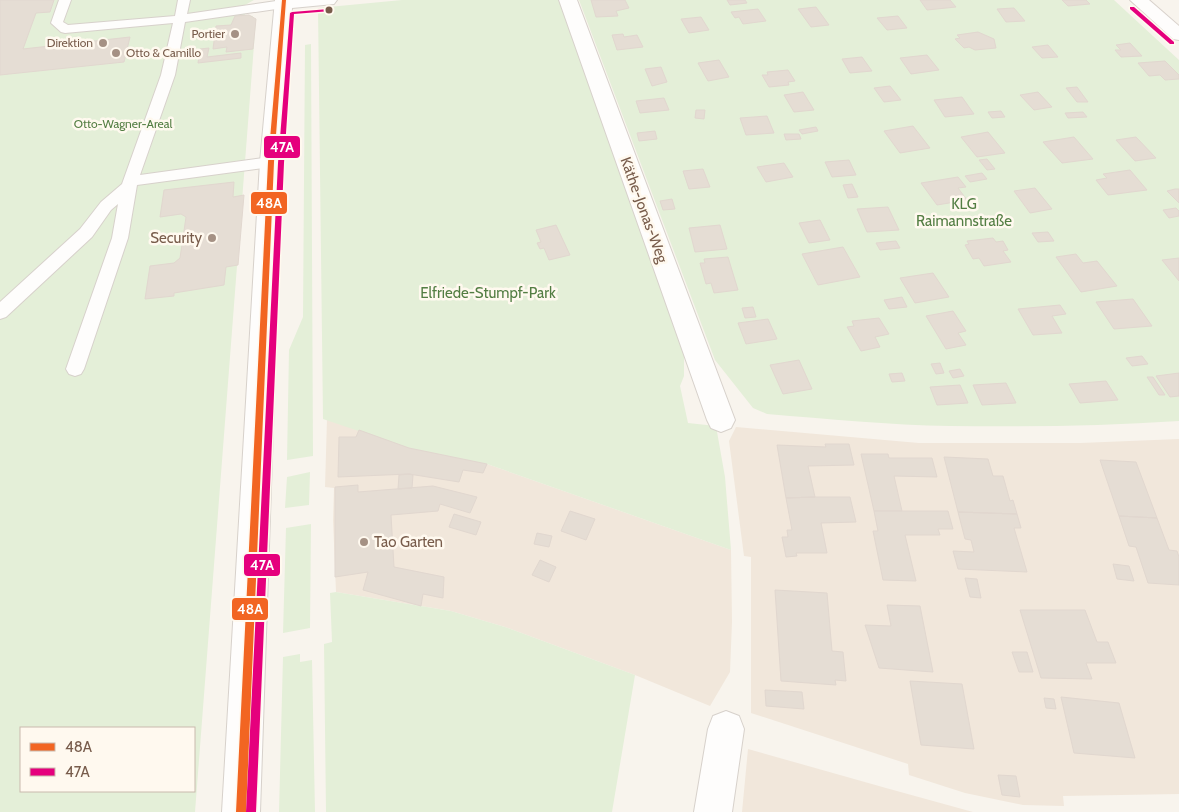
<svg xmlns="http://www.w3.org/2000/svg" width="1179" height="812" font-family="Cabin,sans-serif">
<rect width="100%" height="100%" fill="#f8f4ed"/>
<path fill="#f1e7db" d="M327,419L409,448L487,464L731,550L732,622L730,672L710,706L635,675L505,627L451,611L336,592L333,520L334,488L325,487Z
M736,427L919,443H1080L1179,439V794L1063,796L1064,806L1023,805L965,793L909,775L908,764L751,713V557L744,556L729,441Z
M748,749L886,788L973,812H742Z"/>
<path fill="#e4efd8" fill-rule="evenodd" d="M0,0H254L245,5V15L253,16V18L256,19L195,812H0ZM21,728H194V791H21Z
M402,0H562L684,347V376L680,386L688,423L716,426L725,477L731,550L487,464L409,448L323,419L318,8Z
M579,0H1114L1179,60V421C1103,426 1026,427 950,426C889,425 828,419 767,414L753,408L715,360Z
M311,44L313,456L287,460L289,350L303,317L305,45Z
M310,472L309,505L285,508L287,477Z
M311,524L310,628L283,633L286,528Z
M336,592L451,611L505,627L635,675L612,812H326L324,644L332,642L330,593Z
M300,654V662L312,660L315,812H279L283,657Z"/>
<path fill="#e5ddd4" stroke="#e1d7cf" d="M0,0H54L50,12L36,13L23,49L130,37L124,62L0,75Z
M591,0H625L629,8L616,11L618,16L596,17Z
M727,0H745L747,3L730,5Z
M920,0H950L956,7L927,10Z
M1062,0H1086L1090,4L1068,6Z
M816,7L829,25L811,27L798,9Z
M1014,8L1025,21L1006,22L997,9Z
M758,9L766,21L743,24L739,17L735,18L731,12Z
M249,15L256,19L253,49L226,52L227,47L213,49L216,26L231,25L235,16Z
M898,16L907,28L887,30L877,18Z
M701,17L709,30L689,33L681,19Z
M978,32L994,39L996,48L975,50L969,47L964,48L955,39L960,38L957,35Z
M623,34L624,37L637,35L643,47L617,50L612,35Z
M1130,43L1142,56L1121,57L1115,50H1121L1116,45Z
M1048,45L1058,57L1042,58L1032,47Z
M209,48L207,57L241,53V58L198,63L200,49Z
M927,55L939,70L911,74L900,58Z
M862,57L872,71L850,73L842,59Z
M719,60L729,77L708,81L698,63Z
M1165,61L1179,75V79L1165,80L1160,75L1149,76L1138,63Z
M661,67L667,82L652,86L645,69Z
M788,70L795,81L788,82L789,85L769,87L762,75H768L767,72Z
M890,86L901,100L884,102L874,88Z
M1077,87L1088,102H1077L1066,88Z
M803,92L814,110L794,112L784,95Z
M1038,92L1052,107L1034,110L1020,95Z
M962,97L974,114L945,117L934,100Z
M664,98L669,110L640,113L636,101Z
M696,110H705L704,119L695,118Z
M1001,111L1005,117L992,118L988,112Z
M1083,112L1087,117L1068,118L1065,113Z
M767,116L774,133L746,135L740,118Z
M913,126L930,148L900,153L884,131Z
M816,127L818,131L802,134L799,130Z
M655,131L657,139L639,141L637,133Z
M988,132L1005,153L977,157L961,137Z
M784,134H799L801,139L786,140Z
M1074,137L1093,159L1062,163L1043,142Z
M1136,137L1156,158L1135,161L1116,140Z
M987,159L995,169L987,170L979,160Z
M849,160L856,175L832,177L825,162Z
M784,163L793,177L766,182L757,167Z
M703,169L710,187L689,189L683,171Z
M1130,170L1147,190L1108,195L1096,180L1107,178L1103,174Z
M982,173L987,179L970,182L965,176Z
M958,177L966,187L958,188L967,200L937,205L921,183Z
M234,182L233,197L244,195L238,265L226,267L224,285L174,293V296L145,299L150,266L174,263L180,258L186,217L181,214L160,217L164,190Z
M852,184L858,197L848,198L843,185Z
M1035,188L1052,209L1030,213L1014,191Z
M1175,189H1179V203L1167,191Z
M672,199L675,209L663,210L660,201Z
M888,207L899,230L867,232L857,209Z
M1176,208L1179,211V216L1169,218L1163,210Z
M820,220L830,240L809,243L799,223Z
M556,225L570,255L549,260L544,248L540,249L537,243L541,242L536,230Z
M720,225L727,249L695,252L689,228Z
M1048,232L1054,241L1038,242L1032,233Z
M993,238L996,242L1003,241L1008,250L1003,251L1011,262L984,266L979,258L973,259L965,245L969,244L967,241Z
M896,241L900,248L880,250L876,243Z
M843,247L860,277L818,285L802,254Z
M1076,254L1083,263L1097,261L1117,286L1081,292L1056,257Z
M728,257L738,290L714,293L711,283L706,284L700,263H705L704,259Z
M1179,258V281L1162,260Z
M933,273L949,297L915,303L900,278Z
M902,297L907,307L889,309L884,300Z
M1133,299L1152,326L1114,329L1096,302Z
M1060,305L1066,314L1052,316L1062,333L1033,335L1018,309Z
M753,307L756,317L745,318L742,308Z
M953,311L966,331L958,333L966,345L946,349L926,316Z
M879,318L889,334L875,337L880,347L861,351L847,327L854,326L852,321Z
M768,319L777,339L746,344L738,323Z
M1142,356L1148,364L1132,366L1126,358Z
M799,360L812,389L783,394L770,365Z
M940,363L944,373L936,374L931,364Z
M960,369L964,376L953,378L949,371Z
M902,373L905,381L892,382L889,374Z
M1179,373V396L1170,397L1156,376Z
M1147,377H1153L1165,395H1159Z
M1106,381L1118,400L1080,403L1069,384Z
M1006,383L1016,403L982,405L973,385Z
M960,385L968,403L937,405L930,387Z
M359,430L409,448L487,464L483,473L463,470L459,482L409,474L338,477L339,437H356Z
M825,444H849L854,465L808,466L815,497L786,498L777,445L826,447Z
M861,454H888L889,458H932L937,477L894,476L902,511H874Z
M944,457L988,459L993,476H1003L1010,501L1013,500L1017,514L958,512Z
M1100,460L1136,462L1157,518L1119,516Z
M409,474L413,475L412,488L398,489L399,475Z
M358,485V492L433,486L477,497L470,513L440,504L438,511L391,515L394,567L444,577L443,598L423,594L421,606L363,590L368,572L335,577V487Z
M815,497H850L856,522L821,523L827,553H796L797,556L786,557L782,537H788L787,530H792L786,498Z
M570,511L595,519L586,540L561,531Z
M874,511H948L953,529H938L940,535H905L916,581L883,580L873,531H878Z
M958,512L1017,514L1021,528H1014L1027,572L958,569L953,551L974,552L971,540L965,539Z
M454,514L481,522L476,535L449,527Z
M1119,516L1157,518L1169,550L1177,551L1179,557V585L1148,583L1136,547L1129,546Z
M537,533L552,536L549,547L534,544Z
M540,560L556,567L549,582L532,575Z
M1113,564L1129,566L1134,581L1117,579Z
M965,578L977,579L981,598L970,597Z
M775,590L827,593L832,651L843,652L846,681L835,680L836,685L781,681Z
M887,605L920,606L933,672L879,668L865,625L891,626Z
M1020,610H1085L1097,642H1108L1116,663H1086L1092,679L1041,678Z
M1012,652H1027L1033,672H1019Z
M910,681L962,684L974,749L921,745Z
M765,690L802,692L804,709L766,706Z
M1061,697L1119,703L1135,758L1074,753Z
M1044,698L1054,699L1056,709L1046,708Z
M998,775L1016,776L1020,797L1002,795Z"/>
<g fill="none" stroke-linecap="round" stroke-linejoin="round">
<defs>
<path id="lane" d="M59,0H71L63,22L68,25L175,16L178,0H190L187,14L283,0L289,4L283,8L185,22L175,75L140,175L271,157L276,159L278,162L276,165L271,167L137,185L128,238L84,369L81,374L75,376L69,374L66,369L112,238L118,204L111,210L92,237L6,317L0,319V302L80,229L101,202L122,184L161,75L173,23L65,33L61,32L51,23Z"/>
<path id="street" d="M275,0H337L334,4L292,8L282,162L260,812H222L260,162Z
M559,0H577L735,420L731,428L721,432L711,428L707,420Z
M726,711L739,716L744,729L732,812H694L708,729L713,716Z"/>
<path id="secondary" d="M1130,0H1149L1179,26V40L1173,39Z"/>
</defs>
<use href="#lane" stroke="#d7d1cb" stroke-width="2"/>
<use href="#street" stroke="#d7d1cb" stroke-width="2"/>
<use href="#secondary" stroke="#d8d1cb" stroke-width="2"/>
<use href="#lane" fill="#fefdfc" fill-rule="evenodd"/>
<use href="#street" fill="#fefdfc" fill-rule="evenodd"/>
<use href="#secondary" fill="#fefdfc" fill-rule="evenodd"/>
<defs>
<path id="bus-1" d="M282,0H286L274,162L246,812H236L268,162Z"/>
<path id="bus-2" d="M1130,7H1134L1174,42V44H1170L1130,9Z
M329,9H331V11L294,14L284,163L256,812H246L278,163L290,13L292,12Z"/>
</defs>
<use href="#bus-1" stroke="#fff9ef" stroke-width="3"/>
<use href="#bus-2" stroke="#fff9ef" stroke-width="3"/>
<use href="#bus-1" fill="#f26522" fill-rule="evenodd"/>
<use href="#bus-2" fill="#e5007d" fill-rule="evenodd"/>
</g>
<circle fill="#785c4b" stroke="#fff9ef" stroke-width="2" cx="329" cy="10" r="4.5"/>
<g fill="#a59184" stroke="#fff9ef" stroke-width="2">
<circle cx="235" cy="34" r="5"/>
<circle cx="103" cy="43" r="5"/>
<circle cx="116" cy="53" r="5"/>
<circle cx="212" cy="238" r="5"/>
<circle cx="364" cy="542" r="5"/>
</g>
<g text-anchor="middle" stroke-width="5" stroke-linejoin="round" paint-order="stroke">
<g font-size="12" fill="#785c4b" stroke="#fff9ef" text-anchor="end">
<text x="225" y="38">Portier</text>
<text x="93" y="47">Direktion</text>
<text x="126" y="57" text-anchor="start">Otto &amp; Camillo</text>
</g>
<g font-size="12" fill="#537e43" stroke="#fff9ef">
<text x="123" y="128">Otto-Wagner-Areal</text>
</g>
<g font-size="15" fill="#537e43" stroke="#fff9ef">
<text x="964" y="209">KLG<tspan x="964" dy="17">Raimannstraße</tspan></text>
<text x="488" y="298">Elfriede-Stumpf-Park</text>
</g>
<g font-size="15" fill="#785c4b" stroke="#fff9ef">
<text transform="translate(644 210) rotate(70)" y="5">Käthe-Jonas-Weg</text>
</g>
<g font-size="15" fill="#785c4b" stroke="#fff9ef" text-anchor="end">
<text x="202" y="243">Security</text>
<text x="374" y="547" text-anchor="start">Tao Garten</text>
</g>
</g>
<g stroke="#fff9ef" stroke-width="2">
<rect x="263" y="135" width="38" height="24" rx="5" fill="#e5007d"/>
<rect x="250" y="191" width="38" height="24" rx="5" fill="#f26522"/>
<rect x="243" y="553" width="38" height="24" rx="5" fill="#e5007d"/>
<rect x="231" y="597" width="38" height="24" rx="5" fill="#f26522"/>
</g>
<g font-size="14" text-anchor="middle" font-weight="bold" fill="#fff">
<text x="282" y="152">47A</text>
<text x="269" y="208">48A</text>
<text x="262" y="570">47A</text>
<text x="250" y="614">48A</text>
</g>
<rect x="20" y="727" width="175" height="65" fill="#fff9ef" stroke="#c9baad"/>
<rect x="30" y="743" width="25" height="8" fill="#f26522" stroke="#c9baad"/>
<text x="65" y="752" font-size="15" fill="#785c4b">48A</text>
<rect x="30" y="768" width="25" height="8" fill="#e5007d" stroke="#c9baad"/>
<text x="65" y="777" font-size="15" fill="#785c4b">47A</text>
</svg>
